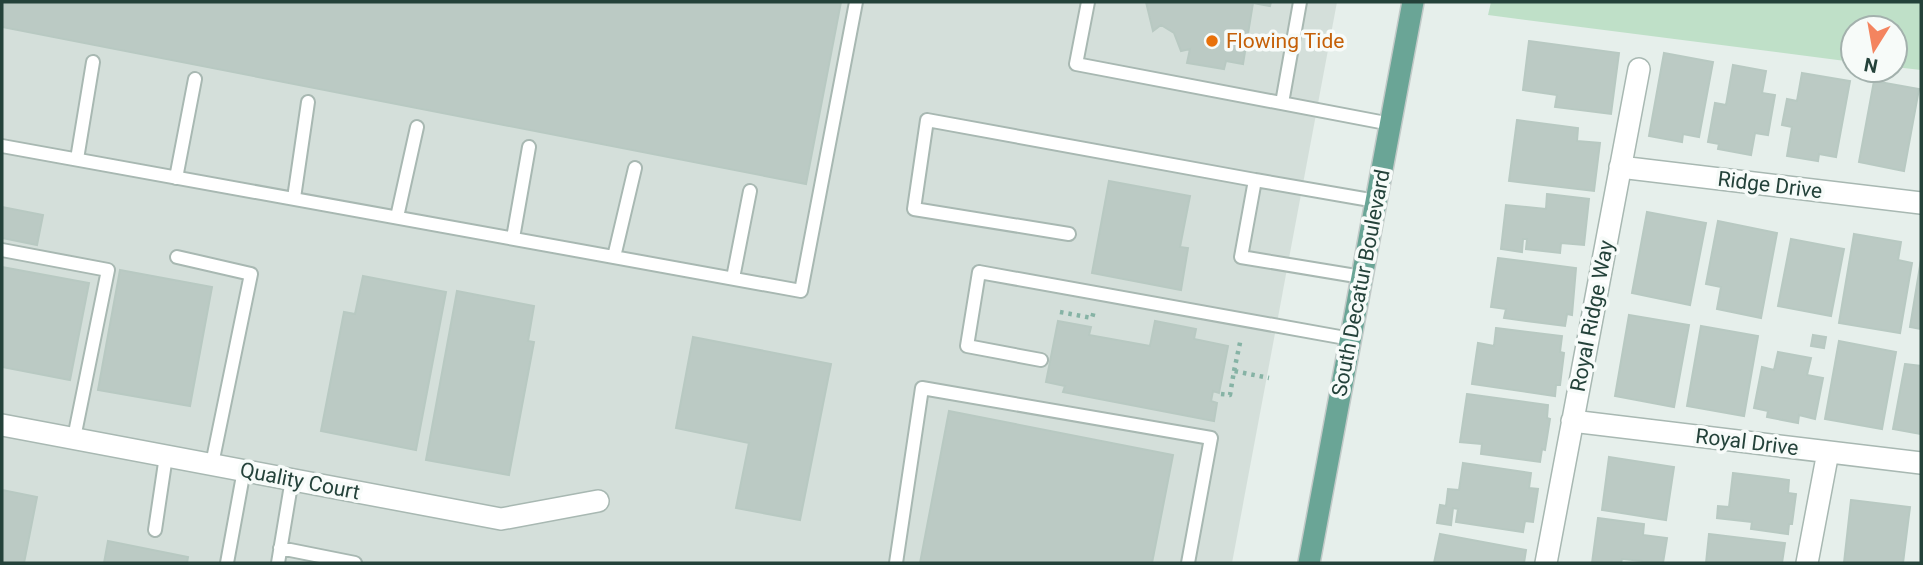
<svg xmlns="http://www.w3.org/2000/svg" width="1923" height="565" font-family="Roboto,sans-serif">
<rect width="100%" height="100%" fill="#e6efeb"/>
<path fill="#d4dfda" d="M2,2H1337L1232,563H2Z"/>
<path fill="#bfe0c8" d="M1491,2H1921V70L1895,67V28H1853V62L1488,15Z"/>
<path fill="#bbcac4" stroke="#b8c9c2" stroke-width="2" d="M2,2H841L806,184L2,27Z
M1146,2H1271L1270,6L1253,3L1243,64L1226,61L1224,69L1187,63L1190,49L1181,51L1174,33L1161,25L1153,31Z
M1529,41L1619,53L1611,114L1555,107L1557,95L1523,90Z
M1664,53L1713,62L1699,137L1683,134L1682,142L1649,136Z
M1733,65L1766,71L1762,93L1775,95L1768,135L1755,133L1751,155L1718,149L1719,144L1708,142L1715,103L1726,105Z
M1802,73L1850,81L1836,157L1819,154L1818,161L1787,156L1792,127L1782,125L1787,99L1797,101Z
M1874,81L1919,89L1904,171L1859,162Z
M1517,120L1578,128L1577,141L1600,143L1594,191L1509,181Z
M1109,181L1190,196L1180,247L1188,248L1181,290L1092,273Z
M1547,194L1589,199L1584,245L1561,243L1560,253L1526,249L1527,239H1523L1522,252L1501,249L1506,205L1546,209Z
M2,207L43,215L37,245L2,238Z
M1647,212L1706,223L1690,305L1632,293Z
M1718,221L1777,233L1761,318L1717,309L1721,287L1706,284Z
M1854,234L1901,242L1898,260L1912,263L1900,333L1839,323Z
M1791,239L1844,249L1831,316L1778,306Z
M1498,258L1576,268L1572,315L1567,314L1565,326L1504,318L1506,309L1491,307Z
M1921,260V329L1910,327Z
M2,267L89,283L70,380L2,367Z
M120,270L212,287L190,406L98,390Z
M363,276L446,292L416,450L321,431L344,312L355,314Z
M457,291L534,306L528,341L534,342L509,475L426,460Z
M1629,315L1689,325L1674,407L1615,396Z
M1058,321L1091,327L1089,335L1150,346L1155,321L1196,329L1194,339L1228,346L1219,393L1213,391L1211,401L1217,403L1214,421L1063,392L1065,386L1046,382Z
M1701,326L1758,336L1744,416L1687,406Z
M1496,328L1562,336L1560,352L1564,353L1560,385H1556L1555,396L1472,384L1478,343L1494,346Z
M1813,335L1826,337L1824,348L1811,346Z
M693,337L831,364L800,520L736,508L749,443L676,428Z
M1839,341L1896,352L1882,429L1825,419Z
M1778,352L1811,358L1807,375L1823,378L1815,419L1799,415L1798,423L1767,417L1768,411L1754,408L1762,367L1774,370Z
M1905,364L1921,366V434L1893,429Z
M1467,394L1548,405L1547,418L1550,419L1545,450L1542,449L1540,462L1481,454L1482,444L1460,442Z
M949,411L1173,455L1152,563H920Z
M1609,457L1674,467L1666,520L1602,510Z
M1463,463L1531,473L1529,488L1538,489L1533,522L1525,521L1523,532L1456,522L1458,509L1453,508L1451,525L1437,523L1440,505L1446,506L1448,489L1459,490Z
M1733,473L1789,480L1788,493L1796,494L1792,524H1789L1788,534L1751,529L1752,522L1717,518L1718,506L1729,507Z
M2,490L37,497L24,563H2Z
M1851,500L1910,507L1903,563H1844Z
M1598,518L1644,524L1643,535L1667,538L1663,563L1622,559L1621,563H1592Z
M1440,534L1526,550L1524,563H1434Z
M1709,534L1785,543L1782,563H1706Z
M108,541L188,557L187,563H104Z"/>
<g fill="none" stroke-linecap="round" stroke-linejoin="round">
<defs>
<path id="service" d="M1088,2L1076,64L1391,124
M1282,103L1300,2
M2,146L801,291L856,2
M77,159L93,62
M176,178L195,79
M294,198L308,102
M397,217L417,127
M1069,234L914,209L927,120L1255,180
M513,238L529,147
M2,250L108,270L74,438
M177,257L251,274L212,464
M614,257L635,168
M1362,277L1241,257L1255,180L1376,201
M733,278L750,191
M1041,360L967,346L979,272L1351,339
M155,530L166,456
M280,548L355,563
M227,563L244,470
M278,563L292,479
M896,563L922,388L1211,438L1188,563"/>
<path id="minor" d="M1620,167L1921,203
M1572,421L1921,463
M2,425L501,519L598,501
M1546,563L1639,69
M1807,563L1828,452"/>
<path id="primary" d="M1309,563L1413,2"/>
</defs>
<use href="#service" stroke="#a8b8b2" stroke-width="16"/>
<use href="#minor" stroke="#a8b8b2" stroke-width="24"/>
<use href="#primary" stroke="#c2cac8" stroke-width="24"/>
<path stroke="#86b3a5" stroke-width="4.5" stroke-dasharray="3.5 5" stroke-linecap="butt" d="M1060,312L1092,318L1094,311
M1234,371L1241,338
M1221,394L1230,395L1234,371L1269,378"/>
<use href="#service" stroke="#fff" stroke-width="12"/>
<use href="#minor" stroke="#fff" stroke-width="21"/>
<use href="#primary" stroke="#6aa596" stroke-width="21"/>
</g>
<circle fill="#e8710a" stroke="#f7fbf9" stroke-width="2.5" cx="1212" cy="41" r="7"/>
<g text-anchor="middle" stroke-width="7" stroke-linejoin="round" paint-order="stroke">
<g font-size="21" fill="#c56008" stroke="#f7fbf9" text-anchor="start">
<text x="1226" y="48">Flowing Tide</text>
</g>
<g font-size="21" fill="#24423a" stroke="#f7fbf9">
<text transform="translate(1770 185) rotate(7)" y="7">Ridge Drive</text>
<text transform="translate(1361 283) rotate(-79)" y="7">South Decatur Boulevard</text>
<text transform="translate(1592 316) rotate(-79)" y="7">Royal Ridge Way</text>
<text transform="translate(1747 442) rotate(7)" y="7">Royal Drive</text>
<text transform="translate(300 481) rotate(11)" y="7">Quality Court</text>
</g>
</g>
<rect width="1923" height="565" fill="none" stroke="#24423a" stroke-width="7"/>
<g transform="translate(1874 49) rotate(191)"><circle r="33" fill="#f7fbf9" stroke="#a3b1ad" stroke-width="2"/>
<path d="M0-5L12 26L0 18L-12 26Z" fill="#f4845f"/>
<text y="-10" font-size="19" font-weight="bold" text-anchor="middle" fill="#24423a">N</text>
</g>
</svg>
